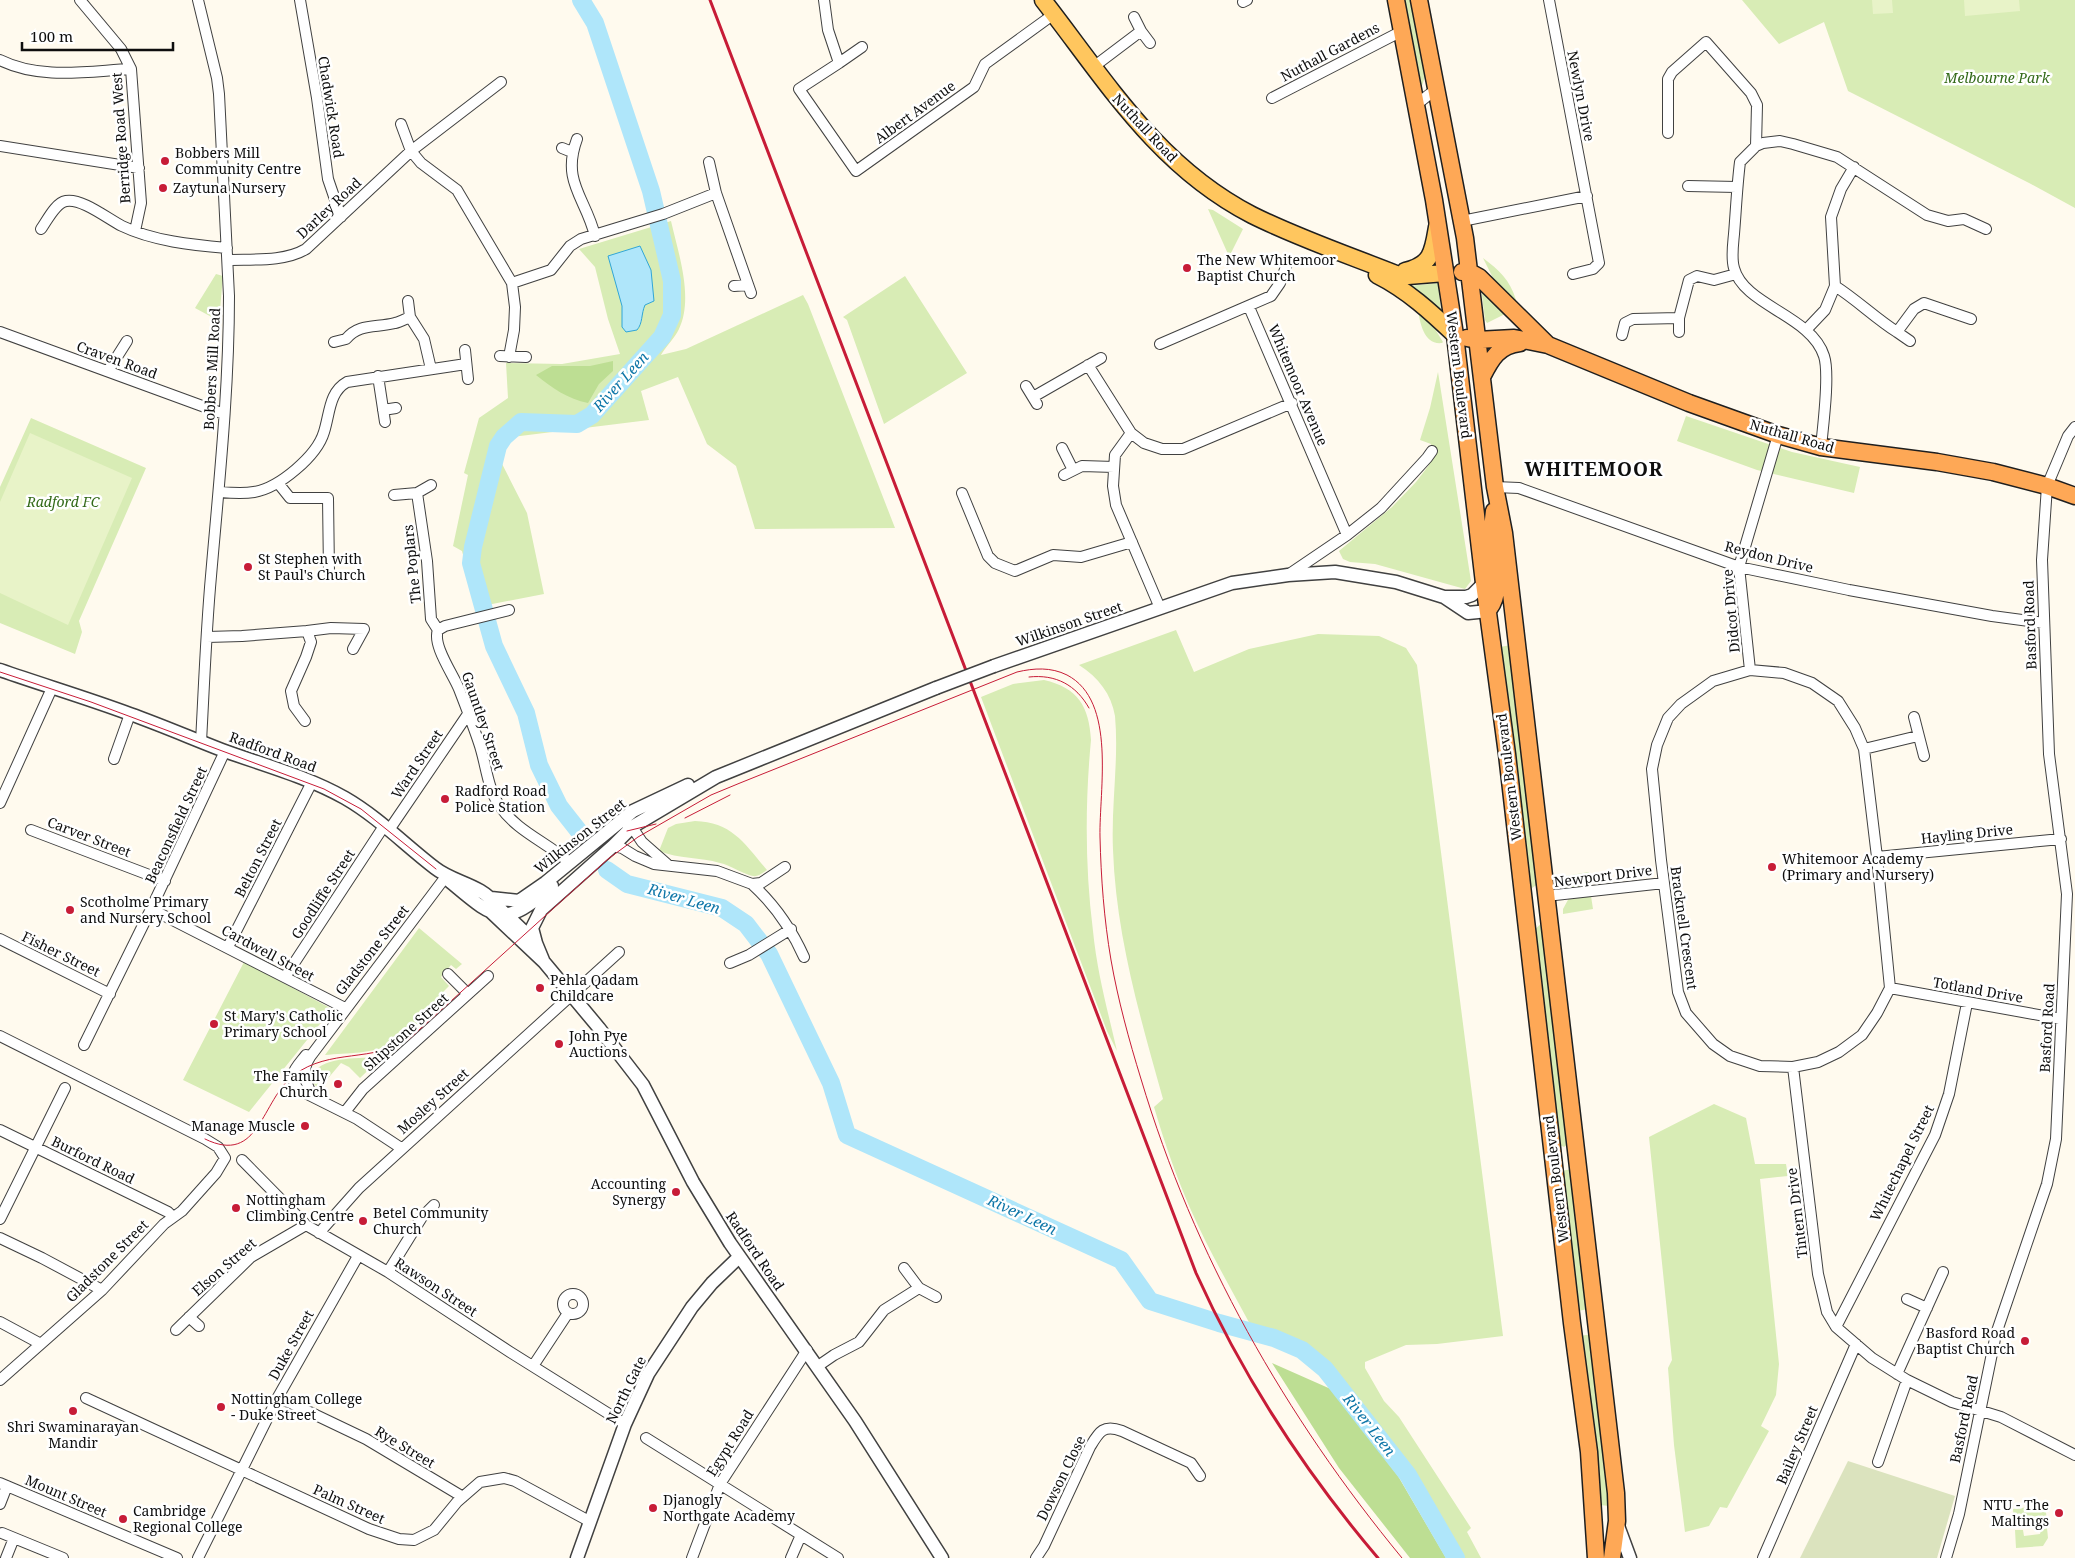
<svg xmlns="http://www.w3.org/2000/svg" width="2075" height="1558" font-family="'Noto Serif',serif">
<rect width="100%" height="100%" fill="#fffaee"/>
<path fill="#d8ecb5" d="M1402,0H1411L1425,76L1422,86L1418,85Z
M1742,0H2075V208L2031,184L1848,91L1824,22L1779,44Z
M1208,209L1213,210L1243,229L1230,255L1228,254Z
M671,221C678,252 694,298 679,329C675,338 666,346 661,355L686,349L803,295L808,304L895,528L755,529L736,466L707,444L678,377L641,391L649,420L512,437L499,458L527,513L544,594L477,607L462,551L453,546L468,475L464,473L479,418L508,398L506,363L562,364L620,354L608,319L595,267L579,249Z
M1483,258C1499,270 1510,280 1516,300L1512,302L1493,278Z
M216,274L223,276L219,321L195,308Z
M905,276L967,373L884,424L847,320L843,317Z
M1438,283L1441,312L1409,286Z
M1481,288L1505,312V314L1487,323L1485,320Z
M1418,310L1435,329L1443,342L1442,343C1424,345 1420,323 1418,310Z
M1438,372L1471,581L1465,589L1375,564L1350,562L1343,559L1339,551L1392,507L1416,482L1429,465L1431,444L1420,440L1430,408Z
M1686,416L1792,452L1860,467L1854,493L1757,470L1677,441Z
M31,418L146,468L79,621L82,632L75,654L0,623V487Z
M1176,630L1194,672L1249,649L1318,634L1379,636L1406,648L1417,665L1503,1336L1437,1344L1406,1345L1365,1362V1368L1384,1401L1399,1417L1471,1528L1467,1532L1481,1558H1465L1419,1479L1330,1365L1319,1355L1297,1341L1251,1326C1230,1287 1208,1249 1190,1208C1176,1176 1164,1141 1154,1107L1163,1099C1140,1017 1116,935 1113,850C1111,805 1119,760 1115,716C1111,694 1099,678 1079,665Z
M1511,645L1538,884L1532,888L1529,885C1518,806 1513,726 1500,647Z
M1044,680C1078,688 1089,706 1091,740C1085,803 1085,868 1093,931C1097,972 1108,1012 1117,1051L1107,1031L981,697L1013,684Z
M695,821C732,822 745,844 767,870C762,873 758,877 753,876C745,875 730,865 720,863C700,857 679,859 659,851L668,828L676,824Z
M1589,872L1591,887L1566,890V886L1560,884L1559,877Z
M1591,896L1593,909L1563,914V909L1569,898Z
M1543,922L1570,1142L1564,1147L1558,1144L1533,931Z
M419,928L462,964L456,969L451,965L441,977L449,986L444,991L446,996C430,1011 413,1033 394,1043C374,1054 347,1053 325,1055Z
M244,962L332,1009L249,1112L183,1080Z
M382,1057L360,1078L349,1067L341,1063L319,1089L313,1083L311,1074C327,1055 360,1059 382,1057Z
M1714,1104L1746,1118L1755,1164H1786L1788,1176L1760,1179L1779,1364L1776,1395L1761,1426L1769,1431L1727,1508L1720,1507L1709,1526L1685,1532L1674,1445L1668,1368L1672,1360L1649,1137Z
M1572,1169L1589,1309L1577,1311L1561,1171Z
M1592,1334L1610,1506L1599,1505L1580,1336Z
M2039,1506L2040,1509L2046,1512L2047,1523H2041L2040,1519L2037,1516L2025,1518L2022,1523L2014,1524L2013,1509Z
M2047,1528L2048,1538L2043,1546L2016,1548L2015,1530H2023L2024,1536L2040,1534L2041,1530Z"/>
<path fill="#bdde93" d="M613,361V371L599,384L588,403C568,399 552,388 536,375L552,366H590Z
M1272,1363L1333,1390L1398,1476L1446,1558H1410L1339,1468Z"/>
<path fill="#dbe3be" d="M1848,1461L1955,1496L1937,1558H1800Z"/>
<path fill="#e8f3c8" d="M1872,0H1892L1893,13L1873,14Z
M1964,0H2019L2020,11L1965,16Z
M30,433L132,478L68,625L0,593V502Z"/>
<path fill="#afe6fa" stroke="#31a6d6" d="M640,246L651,270L654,301L645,305C641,314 643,323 637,330L626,332L622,327V306L608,256Z"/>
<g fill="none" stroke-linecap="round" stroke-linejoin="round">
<path stroke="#afe6fa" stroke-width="18" d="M581,834L559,806L539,765L526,713L494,646L471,563L473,547L498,446L504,437L521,422L577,424L592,415L662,337L672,315V281L651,191L595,23L581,0
M607,870L627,884L722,908L746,924L769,954L831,1083L847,1135L1121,1260L1150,1301L1219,1323L1274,1338L1302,1350L1325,1369L1408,1475L1456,1558"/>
<defs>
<path id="minor" d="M80,0L121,49L131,69L141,203L135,231
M198,0L217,78L219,94L229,296C229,390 219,483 211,576C206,631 204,687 201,742
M300,0L317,98L328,179L341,217
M824,0L828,30L839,63L799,89L856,171L974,87L985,64L1054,14
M1549,0L1599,263L1593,269L1573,274
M1243,2L1247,0
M1134,17L1141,31
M0,60C40,80 88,71 131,69
M839,63L862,47
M1092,68L1141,31L1150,43
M1272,98L1402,31
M1415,104C1424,101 1427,94 1435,91
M401,124L411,151L421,163L457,190L512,283L515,307L514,330L509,357
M1668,133V79L1672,72L1706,42L1751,93L1757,105L1756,146
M577,139C561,182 586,198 595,236
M0,146L139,168
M562,148L572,152
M709,162L716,193L751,293
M1688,186L1737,187
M1462,221L1587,196
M41,229C47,221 55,203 66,201C82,198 108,219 122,226C153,241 192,245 227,248
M228,260C253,259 284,262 306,249L411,151L501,82
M512,283L551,270L570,246L581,239L663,214L716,193
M734,286L748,285
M1835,286C1857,300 1875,318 1897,332L1914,309L1924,303L1971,319
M408,301L410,317L424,339L431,369
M1249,307L1347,535
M1806,330L1825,310L1835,286L1831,217L1841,189L1854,167
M0,332L224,414
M1679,332V318L1689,280L1697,276L1714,280L1736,274
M1897,332L1910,341
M1622,335L1625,323L1633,319L1679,318
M334,342L346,339C359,323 376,328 395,323C400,322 405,319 410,317
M1160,344L1271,296L1280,283L1287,264
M465,350L468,379
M500,356L526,357
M1088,365L1131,433L1144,443L1162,449H1183L1292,403
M108,371L127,341
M378,376L385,422
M1026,386L1037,404
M1033,397L1101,358
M383,410L396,408
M1131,433L1115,455L1113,486L1116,505L1160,608
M1821,447C1823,426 1830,374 1824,356C1811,315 1744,306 1734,268C1731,258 1733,245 1734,234C1736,210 1737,186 1740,162L1756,146L1763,143L1780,141L1793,144L1837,157L1927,215L1948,221L1964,219L1986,229
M1062,448L1073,470
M1064,475L1082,466L1114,467
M278,483L290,498H328L329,572
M1495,487L1519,488L1739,567L1849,590L1992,616L2044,623
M220,492C231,493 243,494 254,492C279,488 317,456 324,432C330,413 329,392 347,382L466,364
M417,493L427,561L431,619L438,630
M962,493L988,556L995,563L1015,571L1053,555L1081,557L1132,542
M394,495L417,493L431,485
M1288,575L1347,535L1381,508L1427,458L1432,451
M509,610L445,626L438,630C432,645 453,674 459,689C466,707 473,725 479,743C486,763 487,787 499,805C517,832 547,842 570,863
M307,631L331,628L364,629L353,649
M207,637L242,636L307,631L311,642L306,657L291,691L294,706L305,721
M1750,670L1784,673L1812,683L1838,701L1855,728L1864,749L1877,857L1890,988L1877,1013L1862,1035L1839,1052L1818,1062L1793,1067L1760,1066L1730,1056L1713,1044L1686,1013L1678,992L1661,860L1652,769L1657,745L1668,718L1681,704L1713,681Z
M1750,670L1739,567L1778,435
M1914,717L1924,756
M1864,749L1918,736
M114,759L130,714
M0,803L52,688
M627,825L632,827L642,842L667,864
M31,830L165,881
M389,830L468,714
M613,846L622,848L635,856L654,864L717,871L752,884L761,883L785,867
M1877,857L2061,839
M752,884C775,905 791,928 804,957
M1546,896L1664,883
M151,909L345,1008
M0,939L110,994
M228,947L312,782
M730,963L749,955L791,929
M448,974L468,994
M285,977L384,826
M1890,988L2061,1019
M0,1036L205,1139L218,1147L225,1158L216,1173L182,1211L164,1224L102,1290L0,1380
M84,1045L151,909L225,751
M306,1055C296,1068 286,1075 299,1090L357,1119L401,1148
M1793,1067L1818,1274L1827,1312L1836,1327L1872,1358L1907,1380L1952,1402L2001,1417L2075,1455
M312,1095C305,1081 301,1071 310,1057L447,875
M345,1112L363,1089L488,976
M0,1130L168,1212L173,1217
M242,1160L306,1225L388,1272L510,1352L625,1424
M0,1219L65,1088
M319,1233L359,1188L619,952
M0,1238L42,1258L102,1290
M904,1268L919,1288L936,1297
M388,1272L422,1217L434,1205
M563 1304a10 10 0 1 1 20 0a10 10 0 1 1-20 0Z
M1907,1299L1927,1308
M189,1317L199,1326
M0,1322L39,1343
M1836,1327L1935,1135L1949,1094L1967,1003
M176,1330L251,1257L306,1225
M533,1366L568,1313
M818,1366L834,1355L859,1342L884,1310L919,1288
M1897,1374L1943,1272
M278,1397L366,1439L463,1497
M86,1398L369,1529L399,1539L414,1540L434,1530L457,1502L480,1482L504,1478L515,1481L589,1521
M646,1438L838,1558
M1878,1462L1907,1380
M0,1483L177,1558
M0,1504L7,1486
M2,1533L63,1558
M6,1558L14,1538
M198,1558L278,1397L358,1256
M692,1558L720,1484L807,1350
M791,1558L801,1535
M1036,1558L1044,1546L1090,1447C1099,1432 1103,1424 1122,1431L1191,1463L1200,1476
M1763,1558L1856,1344
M1946,1558L1959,1514L1996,1334L2047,1184L2056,1139L2067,894L2049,754L2042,560L2047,486L2068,436L2075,427"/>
<path id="tertiary" d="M1444,597L1468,613L1488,611
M994,666L1232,583L1288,575L1335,572L1396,582L1444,597H1466L1472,595L1484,583
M0,670C43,685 87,698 130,714C161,725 191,738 222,750C263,765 306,776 345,798C378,817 405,845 435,868C454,883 481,884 496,905L536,943L543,960
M447,879C494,918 502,931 552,886
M491,898L519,901L545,883L633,811L688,785
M491,912L544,962L599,1028L643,1085L693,1182L730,1243L855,1421L942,1558
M536,943L532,928L541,910L613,846L632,827L716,777L936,688
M1617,1523L1630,1558
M577,1558L625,1424L648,1374L692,1307L712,1283L739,1257"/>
<path id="primary" d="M1043,0C1106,81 1157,166 1252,215C1298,238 1348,255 1396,274L1408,276L1445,273
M1405,271C1432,265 1433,251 1437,227
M1377,275C1407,290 1431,312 1455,335"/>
<path id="trunk" d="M1396,0L1434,200L1455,335L1484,583L1507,754L1572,1323L1589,1452L1596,1558
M1419,0L1465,238L1495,487L1504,533L1616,1493L1617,1521L1612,1558
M1462,272L1468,271L1479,277L1548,345
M1467,338L1477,340L1514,338L1548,345L1689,403L1778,435L1821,447L1937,462L1993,472L2047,486L2075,496
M1482,377C1491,359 1499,345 1520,343
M1489,609C1504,589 1493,559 1492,535C1492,527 1493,519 1494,511"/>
</defs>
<use href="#minor" stroke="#414141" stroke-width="12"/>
<use href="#tertiary" stroke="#414141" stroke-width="15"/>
<use href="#primary" stroke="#1f1f1f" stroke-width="19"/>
<use href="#trunk" stroke="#1f1f1f" stroke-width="19"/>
<use href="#minor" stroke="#fff" stroke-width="10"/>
<use href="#tertiary" stroke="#fff" stroke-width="12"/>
<use href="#primary" stroke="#ffc65e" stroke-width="16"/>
<use href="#trunk" stroke="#fea856" stroke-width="16"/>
<path stroke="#c71c37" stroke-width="1" d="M0,672L91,702L324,789L361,809L436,869
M1029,677C1056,674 1076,685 1089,708
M685,818L730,795
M627,831L656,824
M205,1139C260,1166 261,1100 294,1075C330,1048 373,1063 409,1039L608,859L638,837L711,795L740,783L1017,672C1034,668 1051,667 1067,675C1117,701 1099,790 1100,837C1101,878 1104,919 1111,960C1118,1000 1129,1040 1141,1079C1194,1256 1285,1416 1402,1558"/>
<path stroke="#c71c37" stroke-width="3" d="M710,0L1196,1273C1243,1377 1304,1471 1378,1558"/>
<defs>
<path id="tertiary-bridge" d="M936,688L994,666"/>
</defs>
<use href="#tertiary-bridge" stroke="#414141" stroke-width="15" stroke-linecap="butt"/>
<use href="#tertiary-bridge" stroke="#fff" stroke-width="12"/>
</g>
<g fill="#c71c37" stroke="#fff" stroke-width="2">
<circle cx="165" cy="161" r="5"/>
<circle cx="163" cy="188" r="5"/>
<circle cx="1187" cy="268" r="5"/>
<circle cx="248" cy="567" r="5"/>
<circle cx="445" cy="799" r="5"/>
<circle cx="1772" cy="867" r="5"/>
<circle cx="70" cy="910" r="5"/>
<circle cx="540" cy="988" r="5"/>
<circle cx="214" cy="1024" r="5"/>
<circle cx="559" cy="1044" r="5"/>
<circle cx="338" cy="1084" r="5"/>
<circle cx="305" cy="1126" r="5"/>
<circle cx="676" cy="1192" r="5"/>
<circle cx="236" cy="1208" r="5"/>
<circle cx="363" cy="1221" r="5"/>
<circle cx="2025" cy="1341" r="5"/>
<circle cx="221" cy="1407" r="5"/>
<circle cx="73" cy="1411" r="5"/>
<circle cx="653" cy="1508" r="5"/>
<circle cx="2059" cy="1513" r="5"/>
<circle cx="123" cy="1519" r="5"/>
</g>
<g text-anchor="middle" stroke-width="5" stroke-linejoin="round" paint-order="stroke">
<g font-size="14" fill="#0e0e0e" stroke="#fff">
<text transform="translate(1330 52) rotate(-28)" y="5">Nuthall Gardens</text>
<text transform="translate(1581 96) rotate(79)" y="5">Newlyn Drive</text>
<text transform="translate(331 107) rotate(81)" y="5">Chadwick Road</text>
<text transform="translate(915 112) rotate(-36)" y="5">Albert Avenue</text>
<text transform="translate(1145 128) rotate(47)" y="5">Nuthall Road</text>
<text transform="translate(121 138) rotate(-94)" y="5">Berridge Road West</text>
<text transform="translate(329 208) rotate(-43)" y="5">Darley Road</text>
<text transform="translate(117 360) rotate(20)" y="5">Craven Road</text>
<text transform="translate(212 369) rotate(-87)" y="5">Bobbers Mill Road</text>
<text transform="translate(1459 375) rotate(83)" y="5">Western Boulevard</text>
<text transform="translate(1298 385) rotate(67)" y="5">Whitemoor Avenue</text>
<text transform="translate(1792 436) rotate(16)" y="5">Nuthall Road</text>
<text transform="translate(1769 557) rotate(14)" y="5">Reydon Drive</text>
<text transform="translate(412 564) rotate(-96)" y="5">The Poplars</text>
<text transform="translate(1731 611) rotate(-95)" y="5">Didcot Drive</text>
<text transform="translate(1069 624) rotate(-19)" y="5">Wilkinson Street</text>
<text transform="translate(2030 625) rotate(-92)" y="5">Basford Road</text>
<text transform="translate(483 721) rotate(71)" y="5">Gauntley Street</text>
<text transform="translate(273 752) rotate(20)" y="5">Radford Road</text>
<text transform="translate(417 764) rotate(-56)" y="5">Ward Street</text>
<text transform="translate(1509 777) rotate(-97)" y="5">Western Boulevard</text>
<text transform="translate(176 825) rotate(-65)" y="5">Beaconsfield Street</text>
<text transform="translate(1967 834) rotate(-6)" y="5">Hayling Drive</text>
<text transform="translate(580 836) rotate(-38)" y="5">Wilkinson Street</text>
<text transform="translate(89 837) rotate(21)" y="5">Carver Street</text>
<text transform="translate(258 858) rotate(-63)" y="5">Belton Street</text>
<text transform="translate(1603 876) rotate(-7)" y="5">Newport Drive</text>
<text transform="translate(323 894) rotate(-57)" y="5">Goodliffe Street</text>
<text transform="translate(1684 928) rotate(82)" y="5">Bracknell Crescent</text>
<text transform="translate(372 950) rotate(-52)" y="5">Gladstone Street</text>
<text transform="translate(268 953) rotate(28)" y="5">Cardwell Street</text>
<text transform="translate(61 954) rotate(26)" y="5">Fisher Street</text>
<text transform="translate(1978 990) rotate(10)" y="5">Totland Drive</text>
<text transform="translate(2047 1028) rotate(-87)" y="5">Basford Road</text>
<text transform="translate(406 1032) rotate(-42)" y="5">Shipstone Street</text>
<text transform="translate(433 1101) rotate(-42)" y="5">Mosley Street</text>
<text transform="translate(93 1160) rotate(26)" y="5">Burford Road</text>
<text transform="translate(1902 1163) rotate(-64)" y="5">Whitechapel Street</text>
<text transform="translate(1556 1179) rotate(-97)" y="5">Western Boulevard</text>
<text transform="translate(1797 1213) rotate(-97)" y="5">Tintern Drive</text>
<text transform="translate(755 1251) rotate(56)" y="5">Radford Road</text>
<text transform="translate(107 1261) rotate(-45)" y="5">Gladstone Street</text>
<text transform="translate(224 1267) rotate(-41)" y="5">Elson Street</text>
<text transform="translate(436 1287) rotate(33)" y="5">Rawson Street</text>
<text transform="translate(291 1345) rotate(-61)" y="5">Duke Street</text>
<text transform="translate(626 1390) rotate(-64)" y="5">North Gate</text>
<text transform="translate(1964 1419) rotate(-78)" y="5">Basford Road</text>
<text transform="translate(730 1443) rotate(-58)" y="5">Egypt Road</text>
<text transform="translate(1797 1445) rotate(-67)" y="5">Bailey Street</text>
<text transform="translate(405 1447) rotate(31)" y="5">Rye Street</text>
<text transform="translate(1061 1478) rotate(-64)" y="5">Dowson Close</text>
<text transform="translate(66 1496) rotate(23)" y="5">Mount Street</text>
<text transform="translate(349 1504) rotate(24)" y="5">Palm Street</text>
</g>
<g font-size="14" font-style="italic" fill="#336a19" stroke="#fff">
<text x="1997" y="83">Melbourne Park</text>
<text x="63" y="507">Radford FC</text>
</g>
<g font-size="14" fill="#0e0e0e" stroke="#fff" text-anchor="start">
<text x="175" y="158">Bobbers Mill<tspan x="175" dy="16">Community Centre</tspan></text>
<text x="173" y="193">Zaytuna Nursery</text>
<text x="1197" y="265">The New Whitemoor<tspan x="1197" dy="16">Baptist Church</tspan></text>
<text x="258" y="564">St Stephen with<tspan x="258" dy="16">St Paul's Church</tspan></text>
<text x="455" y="796">Radford Road<tspan x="455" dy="16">Police Station</tspan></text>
<text x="1782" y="864">Whitemoor Academy<tspan x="1782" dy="16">(Primary and Nursery)</tspan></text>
<text x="80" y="907">Scotholme Primary<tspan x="80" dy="16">and Nursery School</tspan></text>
<text x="550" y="985">Pehla Qadam<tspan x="550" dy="16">Childcare</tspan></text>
<text x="224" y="1021">St Mary's Catholic<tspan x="224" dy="16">Primary School</tspan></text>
<text x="569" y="1041">John Pye<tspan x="569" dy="16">Auctions</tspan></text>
<text x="328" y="1081" text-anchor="end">The Family<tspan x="328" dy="16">Church</tspan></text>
<text x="295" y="1131" text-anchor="end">Manage Muscle</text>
<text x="666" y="1189" text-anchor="end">Accounting<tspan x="666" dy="16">Synergy</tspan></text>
<text x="246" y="1205">Nottingham<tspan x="246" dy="16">Climbing Centre</tspan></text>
<text x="373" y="1218">Betel Community<tspan x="373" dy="16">Church</tspan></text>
<text x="2015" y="1338" text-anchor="end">Basford Road<tspan x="2015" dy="16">Baptist Church</tspan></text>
<text x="231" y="1404">Nottingham College<tspan x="231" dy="16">- Duke Street</tspan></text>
<text x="73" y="1432" text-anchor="middle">Shri Swaminarayan<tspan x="73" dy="16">Mandir</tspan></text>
<text x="663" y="1505">Djanogly<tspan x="663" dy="16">Northgate Academy</tspan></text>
<text x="2049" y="1510" text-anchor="end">NTU - The<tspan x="2049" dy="16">Maltings</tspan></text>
<text x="133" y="1516">Cambridge<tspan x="133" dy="16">Regional College</tspan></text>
</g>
<g font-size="15" font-style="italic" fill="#0e76a8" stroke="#fff">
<text transform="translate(621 382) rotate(-48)" y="5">River Leen</text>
<text transform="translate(684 899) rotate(16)" y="5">River Leen</text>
<text transform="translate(1022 1215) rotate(25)" y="5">River Leen</text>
<text transform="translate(1369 1425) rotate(52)" y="5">River Leen</text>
</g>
<g font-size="19" font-weight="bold" letter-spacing="1" fill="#0e0e0e" stroke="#fff">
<text x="1594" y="476">WHITEMOOR</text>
</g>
</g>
<path d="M22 42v8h151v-8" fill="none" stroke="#0e0e0e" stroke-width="2.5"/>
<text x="30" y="42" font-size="15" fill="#0e0e0e" stroke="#ffffff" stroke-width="4" paint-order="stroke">100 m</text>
</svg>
